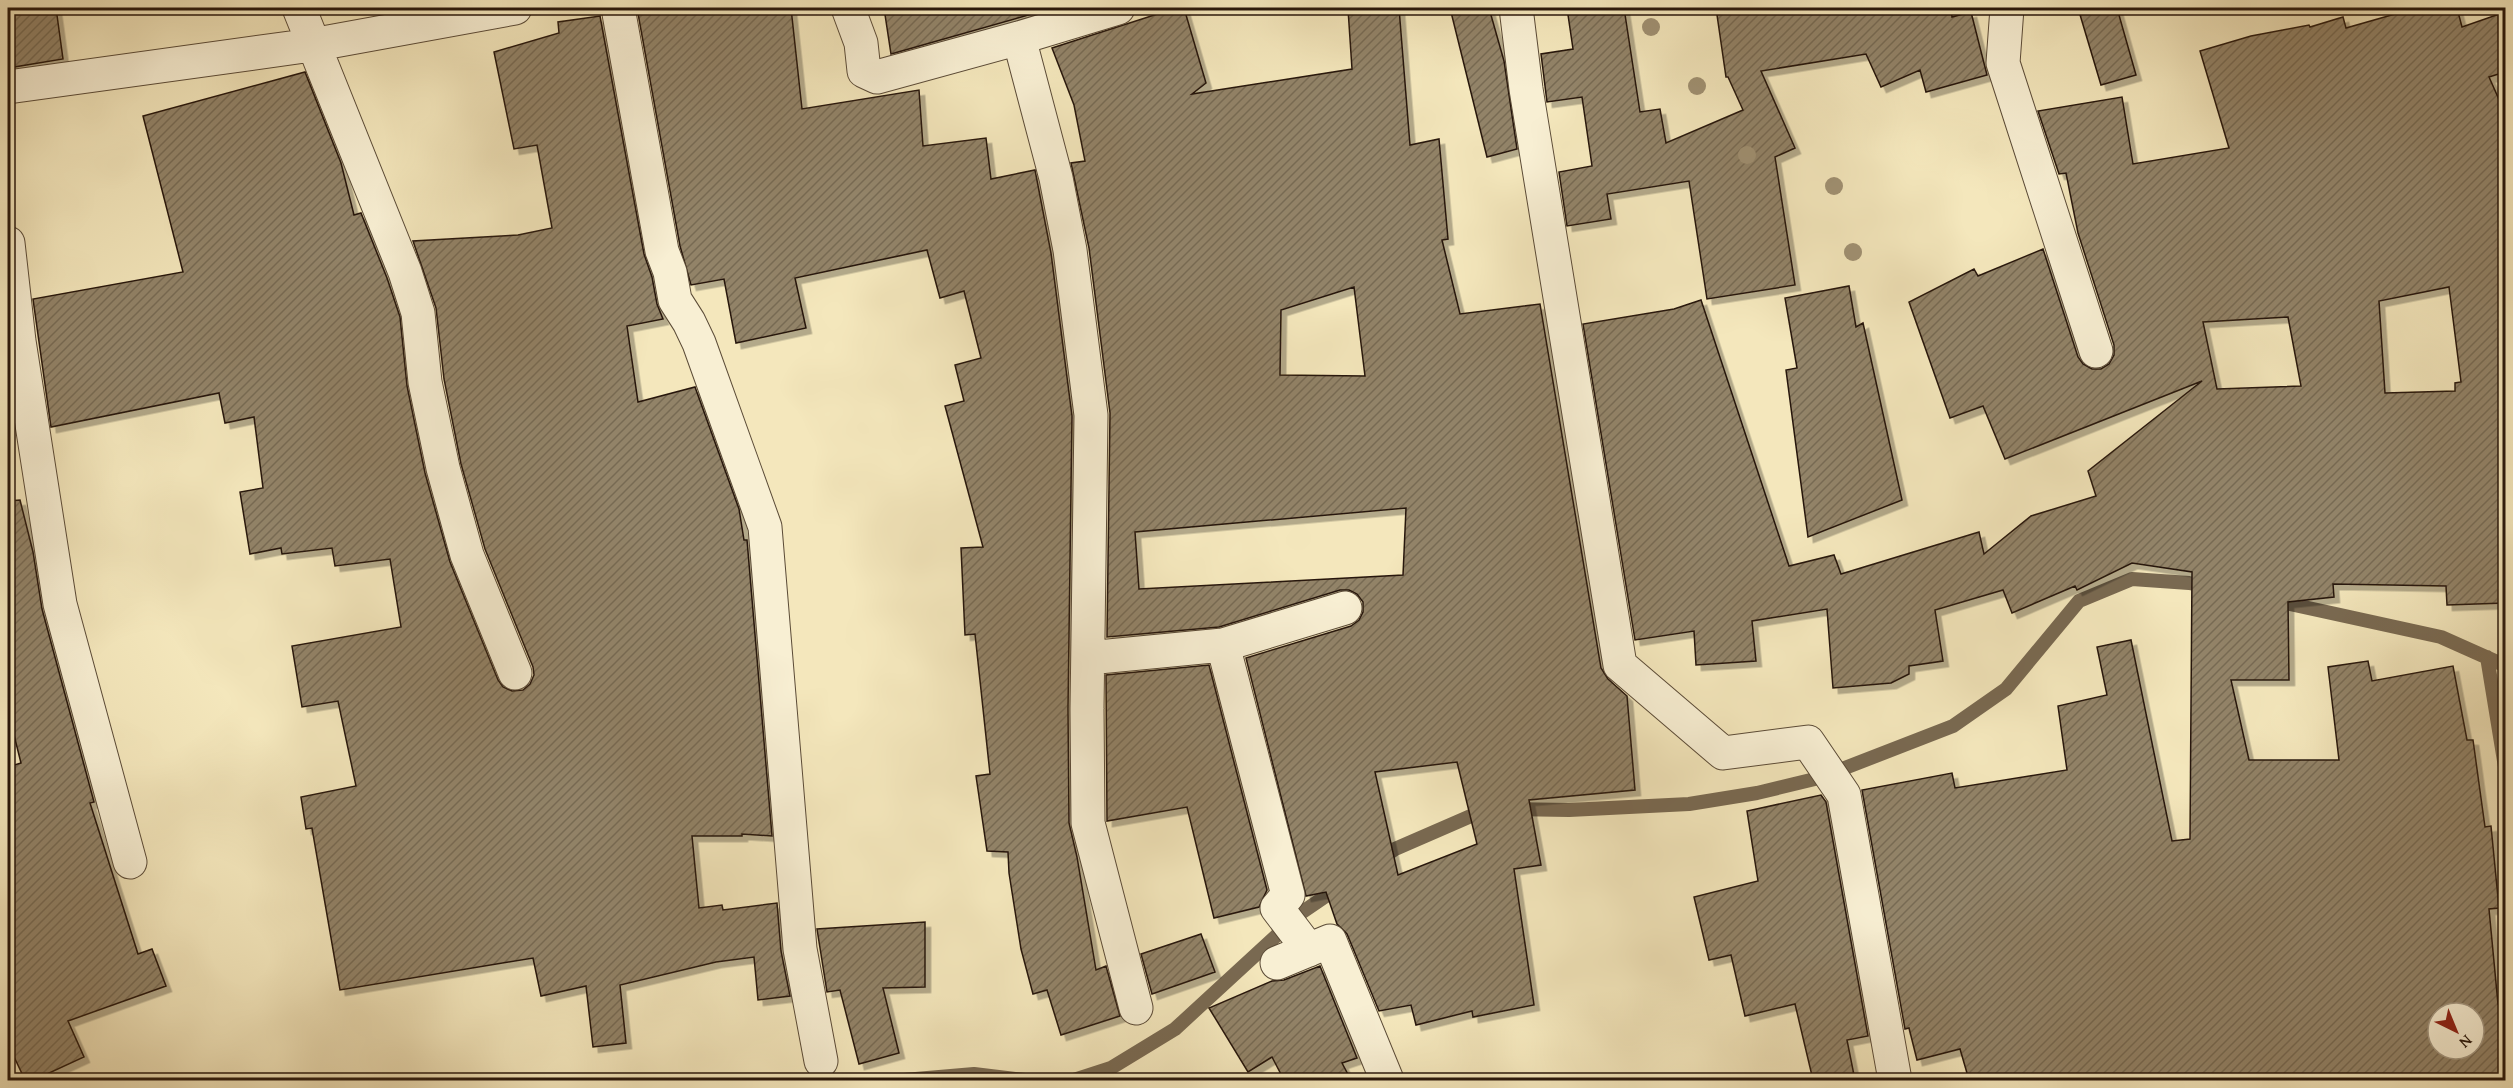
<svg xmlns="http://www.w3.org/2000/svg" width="2513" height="1088" font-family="'Gentium Book Plus',serif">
<defs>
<pattern id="building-hatch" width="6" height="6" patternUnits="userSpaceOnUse" patternTransform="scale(1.5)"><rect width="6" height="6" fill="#928367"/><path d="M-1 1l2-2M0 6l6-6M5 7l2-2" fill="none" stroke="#776a53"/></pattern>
<filter id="shadow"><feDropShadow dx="5.5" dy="5.5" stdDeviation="0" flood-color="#0004"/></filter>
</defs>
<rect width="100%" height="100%" fill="#f4e7bc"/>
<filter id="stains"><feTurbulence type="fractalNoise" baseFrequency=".00333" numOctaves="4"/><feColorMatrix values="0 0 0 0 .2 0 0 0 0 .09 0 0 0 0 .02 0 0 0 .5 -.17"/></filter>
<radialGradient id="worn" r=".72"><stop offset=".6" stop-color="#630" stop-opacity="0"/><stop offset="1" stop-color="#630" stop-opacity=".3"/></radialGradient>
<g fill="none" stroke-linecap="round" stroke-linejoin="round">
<path stroke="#796951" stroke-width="14" d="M2272,600L2441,637L2506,666
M2487,657L2506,773
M1513,809L1569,810L1689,804L1757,793L1819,778L1953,726L2006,689L2079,601L2132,579L2189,583L2209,587
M1378,861L1395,849L1487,809
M904,1080L974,1074L1025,1080
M1074,1080L1111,1068L1175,1029L1301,913L1342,885"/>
</g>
<path fill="url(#building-hatch)" stroke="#28170b" stroke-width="1.5" fill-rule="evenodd" filter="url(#shadow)" d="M56,8L63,59L8,68V14Z
M637,8H791L802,109L919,90L923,146L986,138L991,179L1035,170L1051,253L1072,416L1068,709L1069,823L1077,857L1096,970L1106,966L1120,1016L1061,1035L1047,990L1033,994L1021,949L1009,873L1008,852L987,851L976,776L990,774L975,634L965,635L961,548L983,547L945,406L964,401L955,365L981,358L964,291L940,298L927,250L795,278L806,328L736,343L724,279L691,285L680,246Z
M884,8H1053L891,54Z
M1176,8H1184L1206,83L1192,94L1352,69L1348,9L1399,8L1410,145L1439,139L1448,239L1442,240L1460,314L1540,304L1601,668L1608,679L1627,696L1635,790L1529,800L1541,865L1514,869L1534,1005L1473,1017L1472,1011L1416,1025L1411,1005L1379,1011L1347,934L1337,924L1326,892L1306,896L1246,658L1351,626L1359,620L1363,612V602L1357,594L1349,590H1340L1219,627L1107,637L1110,413L1089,248L1071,163L1085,161L1074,105L1052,48ZM1354,287L1365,376L1280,375L1281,310ZM1406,508L1403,575L1139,589L1135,532ZM1457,762L1477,844L1398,875L1375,772Z
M1450,8H1489L1504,61L1517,149L1487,157Z
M1567,8H1624L1640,112L1660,109L1666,143L1743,110L1728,77H1726L1716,8H1759L1760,14L1798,8H1951L1952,17L1971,12L1987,75L1926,92L1920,70L1881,87L1866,54L1761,71L1795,148L1775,157L1795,285L1707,299L1689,181L1607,194L1611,219L1567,226L1559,172L1592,166L1582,97L1547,102L1541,54L1573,49Z
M2078,8H2117L2136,75L2101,85Z
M2416,8H2457L2462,27L2505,12V72L2489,77L2505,113V603L2447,605L2446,586L2333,584L2334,597L2288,602L2289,680H2231L2249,760H2339L2328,667L2368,661L2372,681L2453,666L2467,740H2473L2485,827L2491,826L2499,908L2489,909L2498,1004H2505V1074H2446V1080H1969L1960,1049L1917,1060L1909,1028L1905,1029L1862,790L1952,773L1955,788L2067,770L2058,706L2107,695L2097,647L2131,640L2172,841L2190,839L2192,572L2132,563L2077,590L2075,586L2012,613L2003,590L1935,610L1943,661L1909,666V674L1891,683L1833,688L1827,609L1752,621L1756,661L1696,665L1694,631L1635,640L1583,324L1674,309L1701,300L1789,566L1834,555L1841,574L1979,532L1984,554L2031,516L2096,496L2088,471L2202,381L2005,459L1983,406L1950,418L1909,302L1974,269L1978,276L2043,249L2078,357L2083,364L2092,369H2101L2109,364L2114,355V345L2078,233L2066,173L2059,174L2038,111L2122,97L2133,164L2229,148L2200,51L2251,36L2309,25L2310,27L2343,17L2346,28ZM2449,287L2461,382L2455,383V391L2385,393L2379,301ZM2288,317L2301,386L2217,389L2203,322ZM2438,1013H2474V1049H2438Z
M600,16L644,254L652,277L657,304L663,319L627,326L638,402L695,387L739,509L744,540H747L772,836L742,834V836H692L699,908L722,905L723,910L777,903L781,951L790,996L758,1000L754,957L716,962L620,985L626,1043L593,1047L586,986L541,996L533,958L340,990L312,828L306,829L301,797L356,786L338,701L302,707L292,646L401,627L390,559L335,566L332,548L282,554L281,548L250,554L240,492L263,488L254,417L225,423L219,393L51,427L33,299L183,272L143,116L305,72L341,163L354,215L361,213L387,278L400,317L407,386L425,473L450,562L498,680L503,687L512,691L523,690L530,684L534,675L533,667L485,549L461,464L444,379L436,308L413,241L518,235L552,228L537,145L514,149L494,52L559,33L558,22Z
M1849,286L1856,327L1863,323L1902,500L1808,537L1786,370L1797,368L1785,298Z
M20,500L33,552L42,609L94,802L90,803L138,954L152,949L166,986L68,1021L84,1057L34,1080H25L8,1044V767L21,763L8,711V501Z
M1209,665L1267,890L1259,907L1214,918L1187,807L1107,821L1106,675Z
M1821,795L1826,802L1868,1036L1847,1040L1855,1080H1813L1795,1004L1745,1016L1731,955L1709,960L1694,897L1758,881L1747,811Z
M925,922V987L883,988L899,1053L859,1064L840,990L827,992L817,929Z
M1201,934L1215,972L1152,994L1141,954Z
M1320,966L1357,1058L1342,1063L1351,1080H1284L1272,1057L1248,1072L1209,1008L1272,981L1284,980Z"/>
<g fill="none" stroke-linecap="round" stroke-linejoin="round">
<defs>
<path id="street" d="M299,8L405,272L418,313L425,382L443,468L467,555L515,673
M618,8L662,251L670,272L675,300L689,322L699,343L765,527L800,949L821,1061
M848,8L861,43L864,71L877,77L1019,38L1118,8
M1516,8L1526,89L1620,665L1723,753L1808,742L1844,795L1895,1080
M2007,8L2003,63L2096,351
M1019,38L1056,178L1070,250L1091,415L1087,709L1088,823L1136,1008
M8,87L312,45L515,8
M8,243L19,341L60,604L130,862
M1223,645L1288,895L1277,908L1309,950
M1088,658L1223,645L1345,608
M1277,963L1330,941L1387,1080"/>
</defs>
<use href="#street" stroke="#5b4b37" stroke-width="35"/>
<use href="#street" stroke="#f8efd3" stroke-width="33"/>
</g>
<g fill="#a09173">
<circle cx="1651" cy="27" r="9"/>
<circle cx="1697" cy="86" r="9"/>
<circle cx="1747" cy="155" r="9"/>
<circle cx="1834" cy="186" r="9"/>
<circle cx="1853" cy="252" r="9"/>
</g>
<rect width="2513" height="1088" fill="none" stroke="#f4e7bc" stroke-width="30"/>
<rect x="9" y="9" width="2495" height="1070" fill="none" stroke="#28170b" stroke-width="3"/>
<rect x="15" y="15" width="2483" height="1058" fill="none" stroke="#28170b" stroke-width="1.5"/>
<g transform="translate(2456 1031) rotate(137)"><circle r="28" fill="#f8efd3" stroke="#a59983" stroke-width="1.5"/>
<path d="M0-4.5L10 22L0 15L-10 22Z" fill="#8f2418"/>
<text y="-9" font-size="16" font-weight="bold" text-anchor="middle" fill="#28170b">N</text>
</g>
<rect width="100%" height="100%" filter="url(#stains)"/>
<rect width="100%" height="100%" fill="url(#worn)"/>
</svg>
